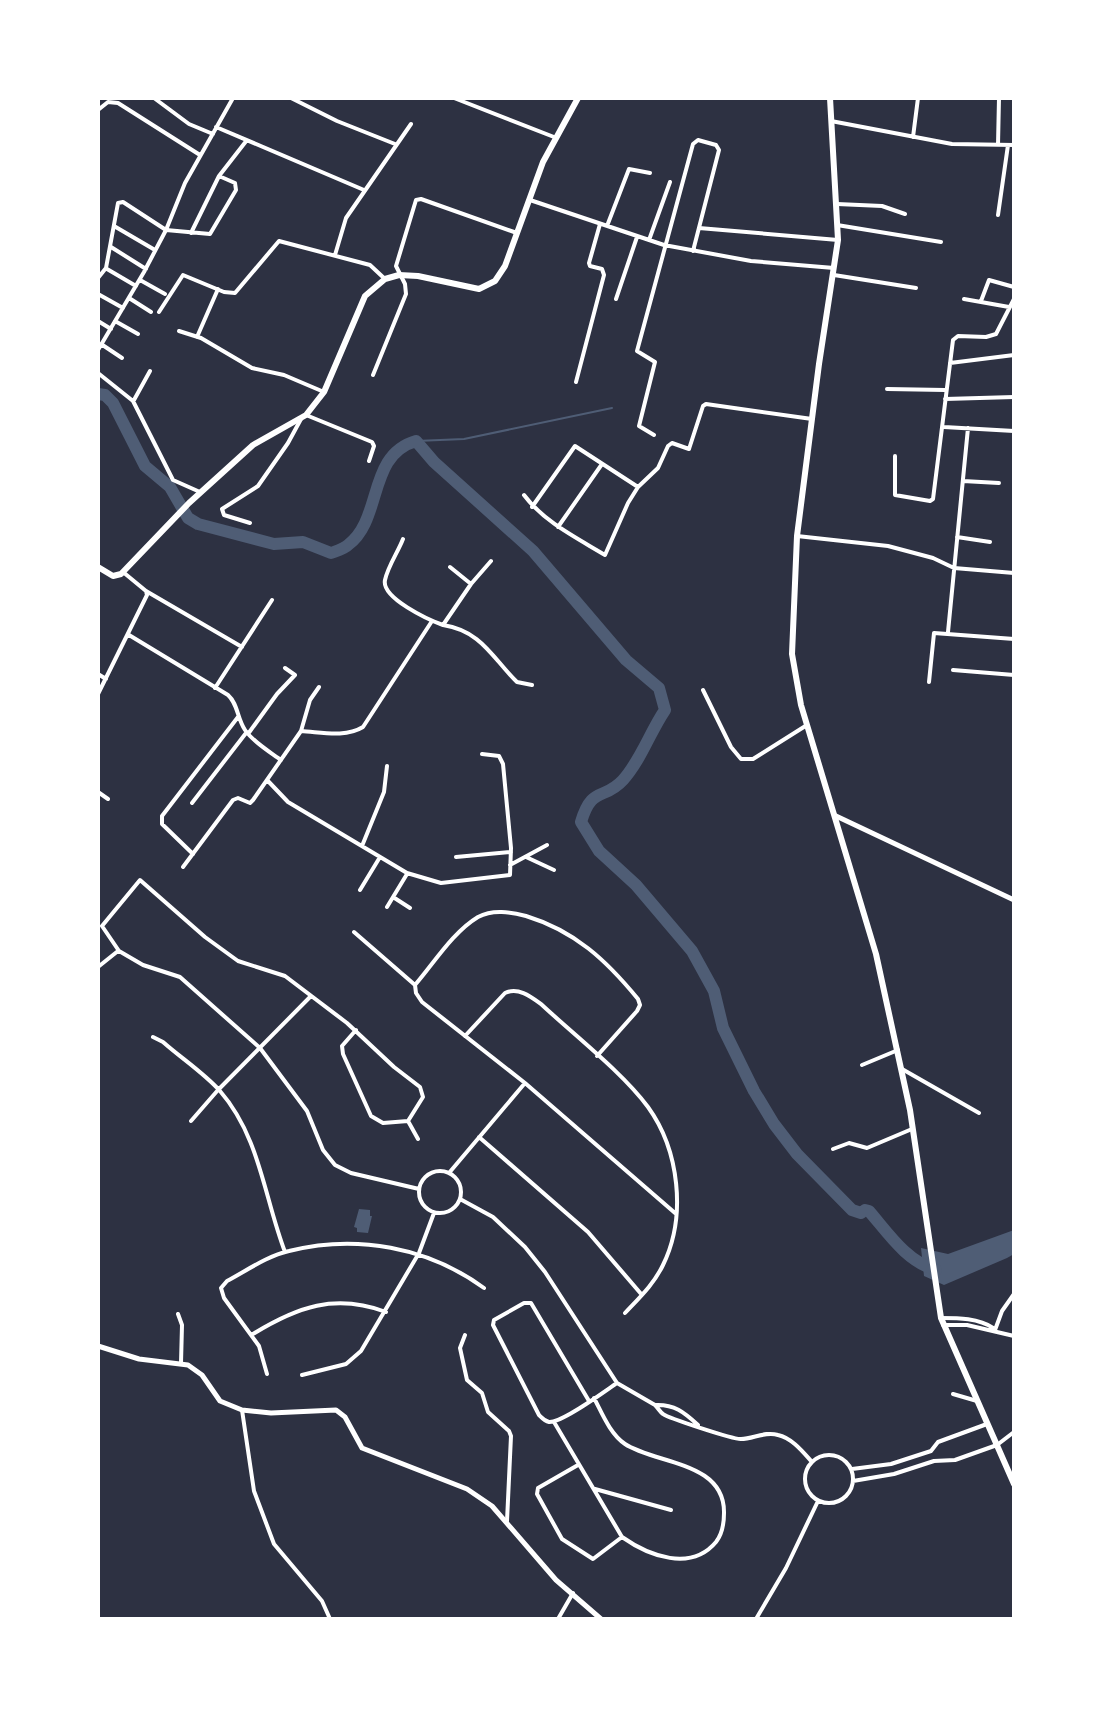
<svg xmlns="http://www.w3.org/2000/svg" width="1112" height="1717" font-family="Bitter,serif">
<rect width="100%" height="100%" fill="#2d3142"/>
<path fill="#4f5d75" d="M359,1209L370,1210V1216H372L368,1233L357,1232V1228L354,1227Z
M1014,1230V1254L1007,1258L944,1285L924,1276L921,1248L948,1254Z"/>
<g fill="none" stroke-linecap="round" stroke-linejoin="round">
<path stroke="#4f5d75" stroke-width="2" d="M416,441L464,439L612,408"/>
<path stroke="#4f5d75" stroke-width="12" d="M98,394L105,395L113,403L145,466L170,487L188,518L198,524L274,544L303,542L331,553C336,551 344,549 348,545C383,519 367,455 416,441L434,462L533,551L626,660L659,688L665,710C650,732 641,760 623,780C604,801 592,785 581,822L599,851L636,885L692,951L714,991L723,1028L754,1091L774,1124L797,1154L852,1210L861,1213L865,1210L869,1211C888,1233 906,1261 936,1270"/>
<path stroke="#fff" stroke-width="4" d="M154,98L189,124L213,134
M291,98L337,121L395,144
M454,98L554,137
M98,110L108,102L118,103L200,155
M831,121L952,144L1014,145
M216,127L364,190
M913,137L918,98
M998,145L999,98
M530,200L664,245L751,261L834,268
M837,204L882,206L905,214
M998,215L1008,145
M837,225L941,242
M114,226L155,250
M607,226L629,169L650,173
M699,228L838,240
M191,233L219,176L247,140
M649,240L670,182
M111,247L146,269
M335,255L346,218L411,124
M107,269L136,286
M834,275L916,288
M98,278L106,268L118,203L123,202L166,230L210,234L236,190L235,183L219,176
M140,280L165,294
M98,294L123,308
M129,298L151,312
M616,299L637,237
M964,299L1009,307
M981,301L989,280L1014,287
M159,312L183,275L224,292L235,293L279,241L370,265L385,279
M98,321L111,329
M115,321L138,334
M179,331L201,338L252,368L284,375L324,392
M197,337L218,289
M101,344L122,358
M98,350L144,272L166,230L185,183L233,98
M950,363L1014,355
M98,373L133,401L173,480L200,492
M373,375L406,294L405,284L396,266L416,200L421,199L517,233
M576,382L604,275L602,269L590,266L589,263L600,224
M887,389L945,390
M945,399L1014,397
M134,400L150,371
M306,415L372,442L374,446L369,461
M944,427L1014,431
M654,435L639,426L655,362L637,351L693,144L698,140L716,145L719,150L693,251
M895,456V495L930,501L933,499L953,340L958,336L986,337L996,334L1014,299
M963,481L999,483
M524,495C544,522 577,538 605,555L628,503L638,487L658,468L668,446L672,443L689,449L703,406L706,404L812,419
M532,507L575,446L638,487
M250,523L224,515L222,509L258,486L288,443L301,419
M558,527L602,464
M797,536L888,546L933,558L954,568L1014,573
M957,537L990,542
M403,539C398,552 388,566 385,580C381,598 429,620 443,625L471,584L491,561
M450,567L471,584
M123,572L146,591L242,647
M443,625C482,631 493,659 517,682L532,685
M948,632L968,428
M129,635L228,695C238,704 237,718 245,730C253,742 270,752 281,760
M953,670L1014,675
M98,674L106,679
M929,682L934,633L1014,639
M215,688L272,600
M703,690L731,747L741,759H753L807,725
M98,694L147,595L146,591
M301,731L310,700L319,687
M248,734L277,694L295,675L285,668
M268,781L288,802L407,873L441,883L510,875L511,848L503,764L499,756L482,754
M98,792L108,799
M192,803L246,733
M362,846L384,792L387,766
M193,854L162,824V816L238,717
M456,857L511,852
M526,857L554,870
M510,865L547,845
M183,867L233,800L238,798L250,803L253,800L301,731C321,732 345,738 363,727L432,621
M360,890L380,857
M393,897L410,908
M387,907L407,874
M354,932L415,985L416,993L422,1002L525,1083L675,1213
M98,967L118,951
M415,985C434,963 453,932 478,917C493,909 510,912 526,916C575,931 606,960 638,999L640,1005L637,1011L597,1056
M356,1030L342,1046L343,1054L371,1116L383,1123L408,1121L423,1097L420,1087L394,1067L347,1023L285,976L238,961L205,937L140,880L102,926L119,951L143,965L180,977L260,1048L307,1111L323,1150L335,1165L351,1173L419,1189
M465,1036L505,993C518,987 530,996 541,1004C573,1034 622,1072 648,1107C679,1150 687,1216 663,1265C654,1284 639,1298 625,1313
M153,1037L163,1042C181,1058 204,1073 220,1091C260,1137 264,1197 285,1252
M862,1065L898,1050
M902,1069L979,1113
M191,1121L218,1090L311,996
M408,1121L418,1139
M479,1137L588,1232L642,1295
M833,1149L849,1143L867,1148L912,1129
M419 1192a21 21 0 1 1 42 0a21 21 0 1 1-42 0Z
M449,1173L525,1083
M460,1199L493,1217L525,1247L545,1272L617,1383L655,1405
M178,1314L182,1325L181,1363
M941,1318C958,1318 979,1318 993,1328
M943,1325H967L1014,1336
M995,1330L1002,1311L1014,1294
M253,1334C297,1307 335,1293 386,1312
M465,1335L460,1348L467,1380L482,1393L488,1412L509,1431L511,1436L507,1521
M267,1374L259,1346L224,1298L221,1288L227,1281C246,1271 267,1256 289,1251C356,1234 428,1247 484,1288
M302,1375L346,1364L361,1351L419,1253L434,1213
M953,1394L977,1401
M589,1401L531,1303H524L494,1320L493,1325L539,1415C543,1419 544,1421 549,1422C562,1423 605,1391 617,1383
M242,1410L254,1491L274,1544L322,1601L330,1619
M554,1422L622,1537C649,1556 691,1572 716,1542C723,1533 724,1523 724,1513C725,1461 655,1464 625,1444C610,1434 602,1413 594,1398
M698,1425C684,1412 674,1404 655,1405C658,1408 660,1412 663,1414C668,1418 735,1440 741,1439C753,1439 765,1431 778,1435C792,1438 803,1452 812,1462
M805 1479a24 24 0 1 1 48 0a24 24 0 1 1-48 0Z
M578,1465L538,1488L537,1494L562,1539L593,1559L622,1537
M852,1469L891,1464L931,1451L938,1442L987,1424
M853,1481L894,1474L934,1461L955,1460L997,1445L1014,1432
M595,1489L671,1510
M558,1619L573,1593
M756,1619L786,1568L818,1501"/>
<path stroke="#fff" stroke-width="5" d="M836,816L1014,900
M98,1346L139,1359L188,1365L202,1375L220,1401L242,1410L271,1413L336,1410L345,1417L362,1448L467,1489L492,1506L556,1580L601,1619"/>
<path stroke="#fff" stroke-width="6" d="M830,98L838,240L819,364L797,536L792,654L801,705L876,954L910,1110L941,1318L1014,1484
M98,567L113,576L121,574L189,503L253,445L306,415L324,392L365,296L385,279L399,275L418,276L479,289L495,281L505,266L543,162L578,98"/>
</g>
<rect width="1112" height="1717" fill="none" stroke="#ffffff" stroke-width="200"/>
</svg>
